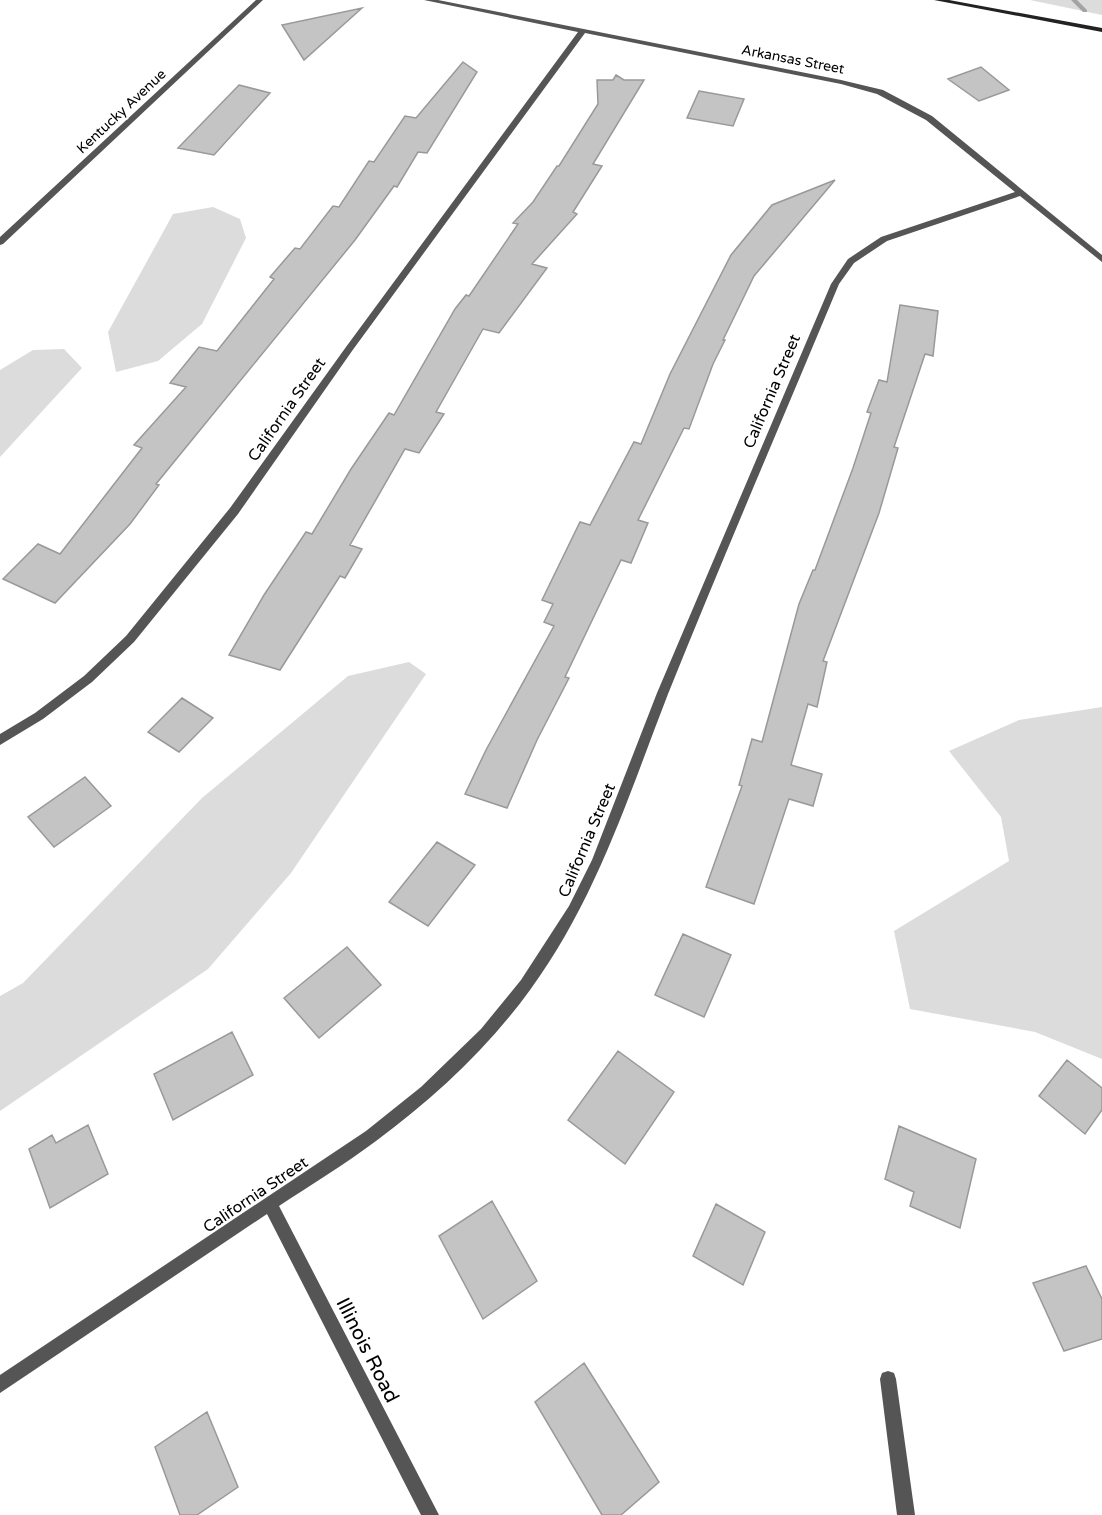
<svg xmlns="http://www.w3.org/2000/svg" width="1102" height="1515" font-family="'Varela Round',sans-serif">
<rect width="100%" height="100%" fill="#fff"/>
<path fill="#dcdcdc" d="M1030,0H1102V15Z
M213,207L240,219L246,238L202,324L158,361L116,372L108,332L173,214Z
M64,349L82,368L0,457V370L33,350Z
M409,662L426,674L291,873L208,969L0,1111V996L23,983L202,798L348,676Z
M1102,707V1059L1035,1032L910,1009L894,931L1009,861L1001,817L949,751L1019,720Z"/>
<g fill="none" stroke-linecap="round" stroke-linejoin="round">
<path fill="#a3a3a3" fill-rule="evenodd" d="M1071,0H1077L1087,10V12H1083Z"/>
</g>
<path fill="#c4c4c4" stroke="#999" stroke-width="1.5" d="M362,8L304,60L282,25Z
M463,62L477,72L427,153L418,152L397,187L394,186L355,240L156,484L159,485L130,524L55,603L3,579L38,544L60,554L142,448L134,445L186,387L170,383L199,347L217,351L274,279L270,277L295,248L300,249L333,206L339,207L369,161L374,162L405,116L416,118Z
M981,67L1009,90L979,101L948,79Z
M616,75L624,80H644L593,164L602,166L573,212L577,214L532,264L547,268L499,333L483,329L436,412L444,414L419,453L405,449L350,545L362,549L345,578L340,576L280,670L229,655L264,595L306,532L312,534L351,469L389,413L394,415L455,309L466,295L469,296L518,224L513,223L533,202L557,166H559L598,104L597,80H613Z
M239,85L270,93L214,155L178,148Z
M699,91L744,99L733,126L687,118Z
M835,180L754,276L723,340H725L713,364L689,429L684,428L638,520L648,523L631,563L621,560L565,677L569,678L537,740L507,808L465,794L486,750L554,626L544,622L553,604L542,600L580,522L590,525L634,442L641,444L670,374L731,255L772,205Z
M900,305L938,311L933,356L925,354L894,447L898,448L879,513L823,661L827,662L817,707L808,704L791,765L822,774L813,806L789,799L754,904L706,887L742,786L739,785L752,739L762,742L799,604L813,570H815L853,468L871,413L867,412L879,380L887,382Z
M182,698L213,718L179,752L148,732Z
M85,777L111,806L54,847L28,817Z
M437,842L475,865L428,926L389,902Z
M683,934L731,955L704,1017L655,995Z
M347,947L381,985L319,1038L284,998Z
M232,1032L253,1075L173,1120L154,1074Z
M618,1051L674,1092L625,1164L568,1120Z
M1067,1060L1102,1088V1110L1085,1134L1039,1096Z
M88,1125L108,1174L50,1208L29,1149L52,1135L56,1143Z
M899,1126L976,1159L960,1228L910,1206L914,1192L885,1179Z
M492,1201L537,1281L483,1319L439,1236Z
M716,1204L765,1232L743,1285L693,1256Z
M1086,1266L1102,1299V1339L1064,1351L1033,1283Z
M584,1363L659,1482L621,1515H602L535,1402Z
M207,1412L238,1487L197,1515H180L155,1447Z"/>
<g fill="none" stroke-linecap="round" stroke-linejoin="round">
<path fill="#555" fill-rule="evenodd" d="M256,0H263L3,244L0,245V237Z
M424,0H438L841,80L883,90L932,116L1102,255V262L1020,196L887,241L854,263L839,284C782,421 723,557 668,694C628,797 596,900 530,990C488,1048 433,1099 376,1141C345,1164 311,1185 279,1206L439,1515H421L267,1214L0,1393V1375L366,1131L421,1087L481,1029L521,980L569,906L592,860L657,693L831,284L848,259L881,237L1015,192L926,120L877,94L841,84L585,33L352,351L238,514L134,642L92,682L43,719L0,745V734L35,713L84,676L126,636L230,508L346,347L578,32Z
M888,1371L894,1373L896,1379L915,1515H897L880,1379L882,1373Z"/>
<path fill="#222" fill-rule="evenodd" d="M934,0H949L1102,28V32Z"/>
</g>
<g text-anchor="middle" stroke-width="4.5" stroke-linejoin="round" paint-order="stroke">
<g font-size="14" fill="#000" stroke="#fff">
<text transform="translate(793 59) rotate(11)" y="5">Arkansas Street</text>
<text transform="translate(121 111) rotate(-43)" y="5">Kentucky Avenue</text>
</g>
<g font-size="16" fill="#000" stroke="#fff">
<text transform="translate(771 391) rotate(-67)" y="6">California Street</text>
<text transform="translate(286 409) rotate(-55)" y="6">California Street</text>
<text transform="translate(586 840) rotate(-67)" y="6">California Street</text>
<text transform="translate(255 1194) rotate(-34)" y="6">California Street</text>
</g>
<g font-size="20" fill="#000" stroke="#fff">
<text transform="translate(368 1350) rotate(63)" y="7">Illinois Road</text>
</g>
</g>
</svg>
